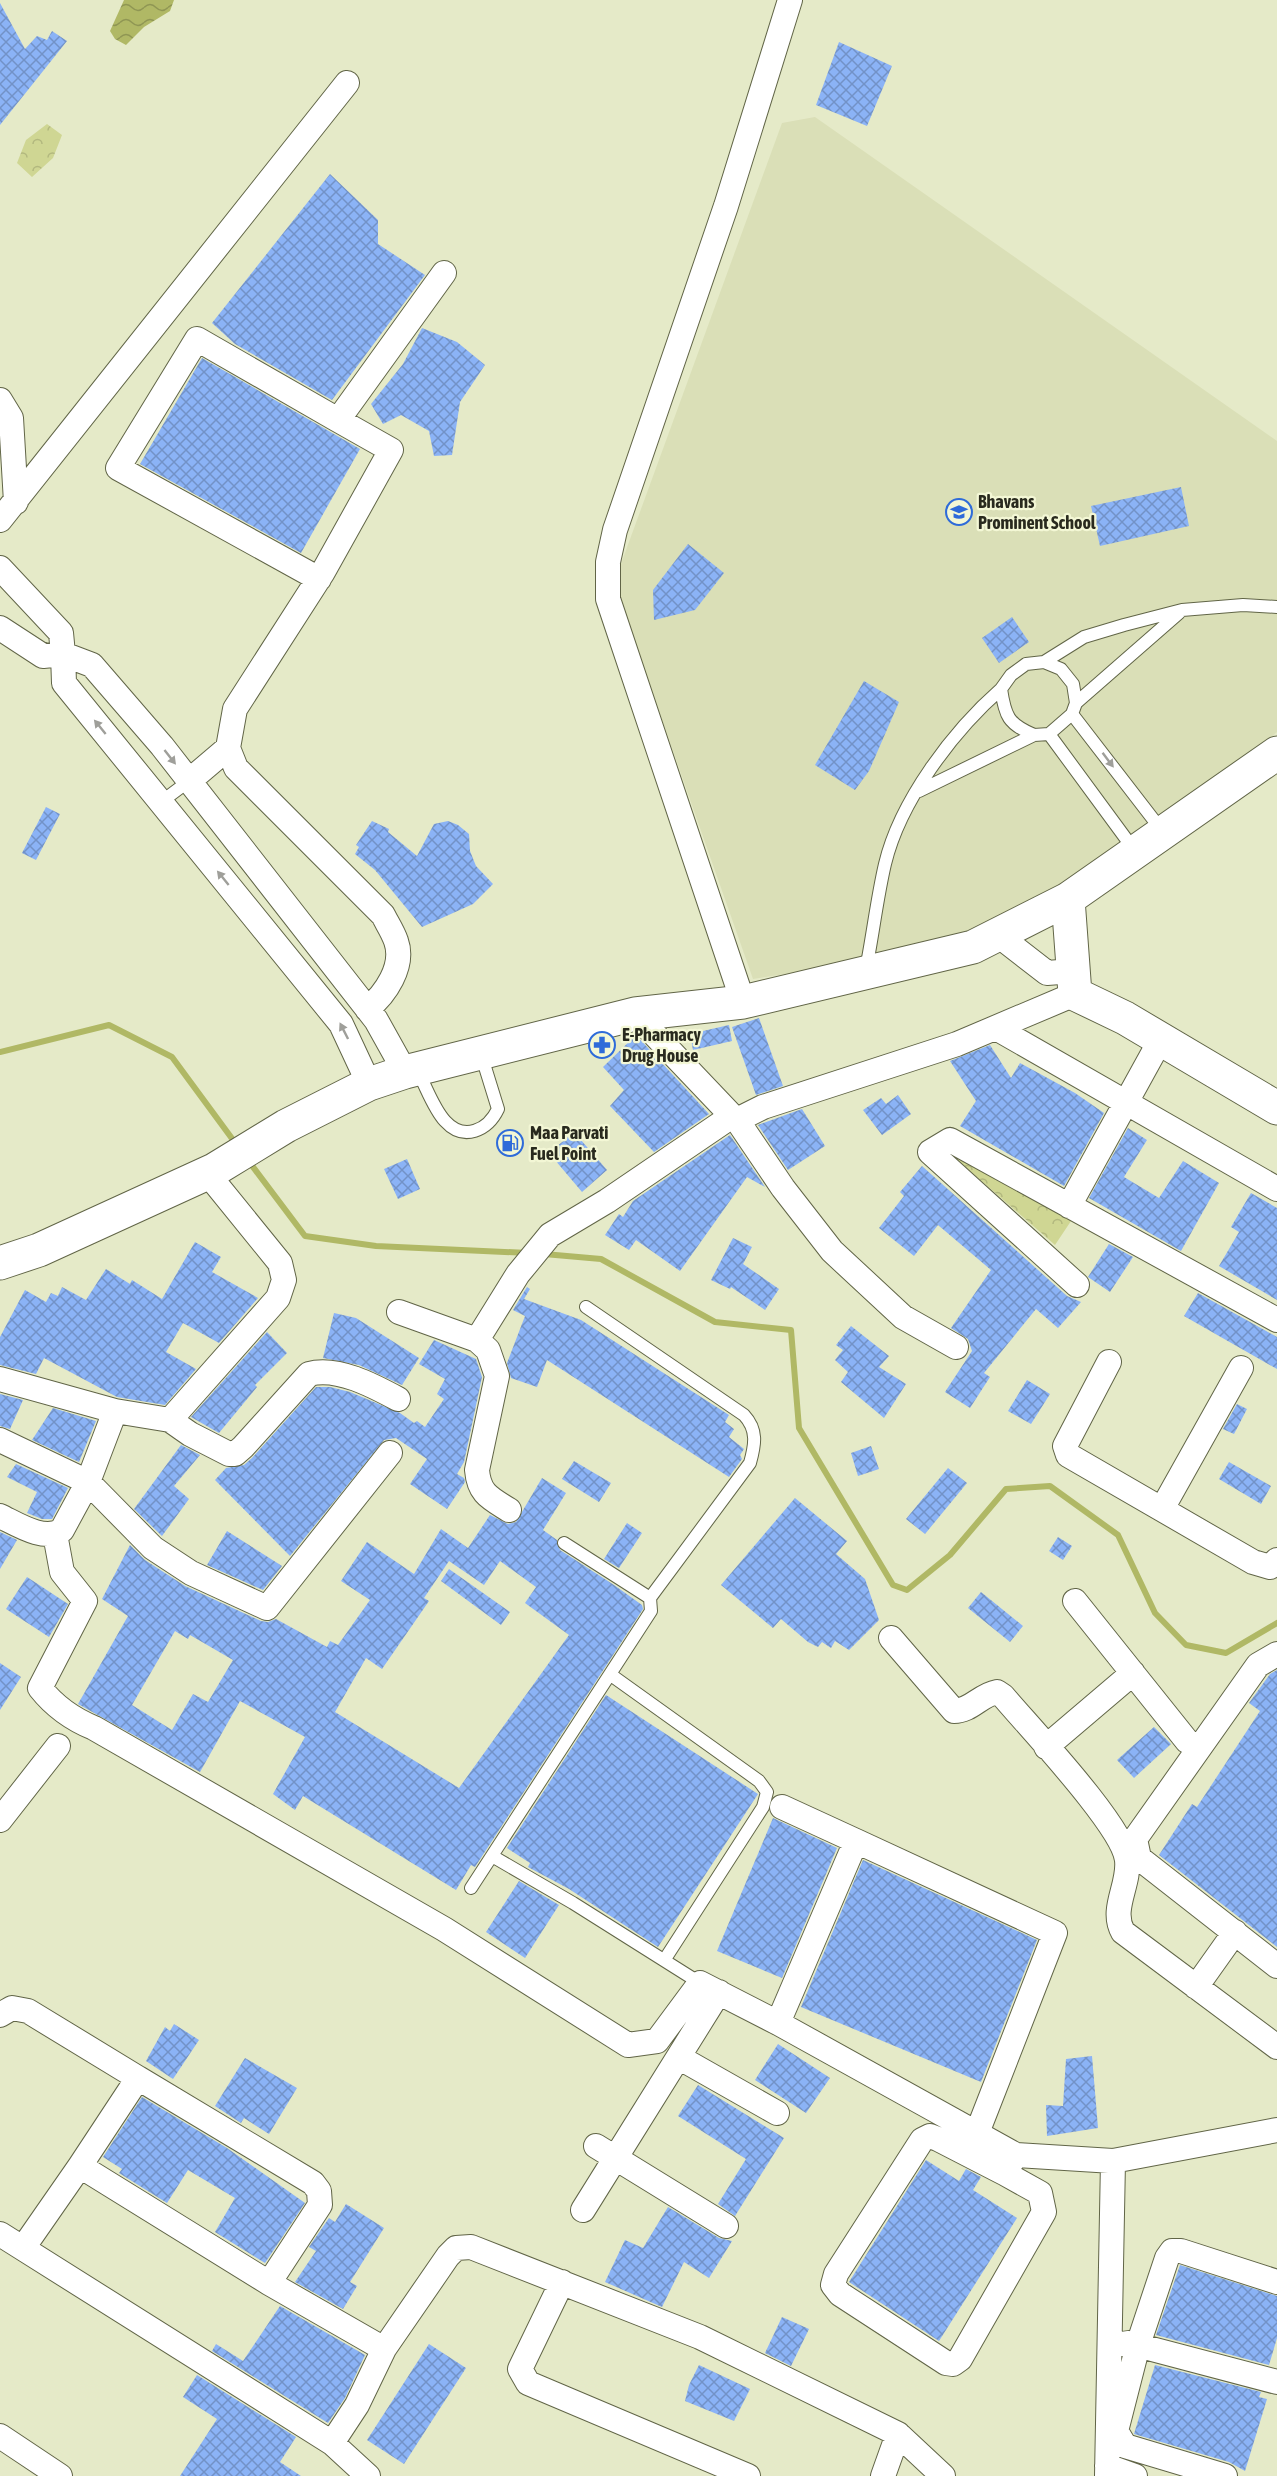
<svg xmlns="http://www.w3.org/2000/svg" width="1277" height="2476" font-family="'Asap Condensed',sans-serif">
<defs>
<pattern id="forest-crowns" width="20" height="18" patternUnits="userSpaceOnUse" patternTransform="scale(1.5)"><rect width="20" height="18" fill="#cfd693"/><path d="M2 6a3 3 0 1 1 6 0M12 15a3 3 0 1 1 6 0" fill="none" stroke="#b2b87e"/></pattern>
<pattern id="water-waves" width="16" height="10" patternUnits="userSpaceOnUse" patternTransform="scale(1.5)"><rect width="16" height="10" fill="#b0b865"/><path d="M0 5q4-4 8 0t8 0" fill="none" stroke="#8f9653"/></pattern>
<pattern id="building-cross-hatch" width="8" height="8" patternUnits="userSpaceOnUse" patternTransform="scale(1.5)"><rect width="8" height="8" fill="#8bb3f6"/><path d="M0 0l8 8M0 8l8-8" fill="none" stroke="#7292c7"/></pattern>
</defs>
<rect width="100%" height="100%" fill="#e5eac8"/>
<path fill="#dadfb7" d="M815,117L1277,441V732L1222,781L990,936L882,959L753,979L614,583L782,123Z"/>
<path fill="url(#forest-crowns)" d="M47,124L62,135L53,158L32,177L17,163L26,140Z
M953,1156L1075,1215L1055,1245Z"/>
<path fill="url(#water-waves)" d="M124,0H174L170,11L144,27L126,45L115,39L110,31Z"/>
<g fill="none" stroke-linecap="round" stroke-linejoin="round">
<path stroke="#b0b865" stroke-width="6" d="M0,1052L109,1025L172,1057L236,1144
M247,1159L305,1236L376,1246L528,1253
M544,1254L601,1259L715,1322L791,1330L799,1428L893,1585L907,1590L950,1555L1006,1489L1050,1486L1118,1535L1155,1613L1186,1645L1226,1653L1277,1623"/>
</g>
<path fill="url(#building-cross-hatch)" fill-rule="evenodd" d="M0,3L25,49L37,36L47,40L52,31L67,41L0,125Z
M839,42L892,66L867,126L816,105Z
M330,174L378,220V244L425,275L332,400L235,344L212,323Z
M422,328L457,342L485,365L460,402L452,455L434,456L429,431L401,415L383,424L371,404L403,364Z
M202,358L360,449L301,553L140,464Z
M1181,487L1189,526L1100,546L1091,506Z
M688,544L724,573L695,610L654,620L653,590Z
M1012,617L1029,642L999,663L982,638Z
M864,681L899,702L869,771L855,790L815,765Z
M46,807L60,814L36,860L22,853Z
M372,821L389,829L388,832L417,856L434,824L448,821L458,825L469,834L470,851L476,866L493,884L473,904L422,927L375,870L355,854L359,847L356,845Z
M759,1018L783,1086L756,1095L732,1027Z
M729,1025L732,1041L693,1050L690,1034Z
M636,1035L709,1114L654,1152L610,1106L624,1090L603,1067Z
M990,1045L1011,1078L1020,1063L1075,1093L1104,1113L1064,1186L960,1126L976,1101L950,1061Z
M898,1095L911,1114L882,1135L863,1110L881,1098L886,1104Z
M802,1109L825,1146L788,1170L758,1125Z
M1128,1128L1147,1140L1124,1177L1159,1198L1183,1161L1219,1183L1181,1251L1089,1198Z
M574,1132L607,1170L582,1192L549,1153Z
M730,1135L765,1187L747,1177L680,1271L636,1240L629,1250L605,1235L619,1214L623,1217L633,1201Z
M407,1159L420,1189L398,1199L384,1169Z
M922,1166L1067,1296L1081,1302L1058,1328L1036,1309L984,1373L990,1377L970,1408L945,1392L972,1351L968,1339L951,1328L991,1270L938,1225L914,1256L879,1228L904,1196L900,1192Z
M1251,1193L1277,1208V1300L1219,1266L1239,1232L1231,1227Z
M733,1238L752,1247L743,1264L779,1289L765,1310L731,1287L730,1289L711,1280Z
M195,1242L221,1257L212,1272L258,1298L219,1343L183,1323L166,1352L196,1369L165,1405L117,1397L44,1358L36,1374L0,1365V1337L25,1290L46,1302L51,1293L58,1296L62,1287L86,1300L106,1269L130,1284L132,1280L162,1299Z
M1109,1244L1133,1257L1110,1292L1088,1277Z
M527,1287L530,1289L524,1299L581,1320L729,1415L725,1422L734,1429L729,1437L744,1449L740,1455L742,1459L729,1477L547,1360L537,1387L511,1378L507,1363L525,1316L513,1310Z
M1198,1293L1277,1337V1369L1184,1316Z
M334,1313L356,1318L419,1358L402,1385L359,1365L323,1358Z
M851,1326L889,1356L879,1367L906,1384L884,1418L841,1382L848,1372L835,1360L843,1350L836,1345Z
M267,1332L287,1353L255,1385L257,1387L219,1433L191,1417Z
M434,1340L476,1359L482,1377L464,1462L457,1474L464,1478L465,1482L447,1509L410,1484L427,1459L396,1438L384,1440L290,1556L215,1480L226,1468L244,1465L252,1458L316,1387H330L350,1392L400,1413L414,1423L417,1421L425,1427L444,1399L437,1394L445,1379L419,1364Z
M1027,1380L1050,1394L1031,1424L1008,1411Z
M0,1394L23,1400L10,1429L0,1426Z
M1237,1404L1247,1409L1234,1434L1223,1429Z
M53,1408L96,1421L79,1462L32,1440Z
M181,1445L200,1455L174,1486L189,1499L162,1536L134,1509Z
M871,1446L879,1469L858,1476L851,1453Z
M574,1461L611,1483L599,1502L562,1479Z
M1229,1462L1271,1486L1261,1504L1219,1479Z
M16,1464L68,1488L52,1519H42L27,1513L37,1492L7,1477Z
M948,1468L967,1483L925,1534L906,1519Z
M542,1478L566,1493L543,1530L557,1540L560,1550L614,1585L642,1605L643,1609L475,1867L471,1865L456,1890L303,1796L295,1810L273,1794L305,1737L240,1701L200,1772L78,1704L128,1616L102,1599L130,1545L145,1560L185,1586L261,1621L268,1622L276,1619L327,1647L330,1641L338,1645L370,1600L341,1581L367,1542L414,1574L441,1529L468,1548L490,1515L508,1524L516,1522ZM449,1561L484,1585L500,1561L536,1587L525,1603L569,1635L459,1788L335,1712L366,1658L382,1669L429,1601L424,1598ZM175,1631L188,1639L190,1635L233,1660L208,1702L193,1694L172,1730L132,1705Z
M795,1498L847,1541L836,1554L865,1579L879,1620L849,1650L835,1641L831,1648L822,1642L818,1647L808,1642L781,1619L773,1628L721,1585Z
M627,1523L642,1533L619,1568L604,1559Z
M227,1531L282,1566L263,1590L207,1565Z
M0,1532L17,1540L0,1569Z
M1058,1537L1072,1546L1063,1560L1049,1551Z
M449,1569L510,1612L501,1625L441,1581Z
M27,1577L68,1604L49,1637L6,1609Z
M981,1592L1023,1626L1010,1642L968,1608Z
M0,1663L21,1677L0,1710Z
M1277,1670V1947L1159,1855L1192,1804L1197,1807L1260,1711L1249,1703L1270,1674Z
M606,1695L758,1794L658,1947L569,1889L528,1867L530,1863L507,1848Z
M1154,1727L1171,1744L1134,1778L1117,1760Z
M773,1818L837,1848L782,1978L717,1951Z
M863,1860L1037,1940L981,2082L801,2007Z
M519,1881L559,1905L525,1958L486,1932Z
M174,2024L199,2040L173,2079L146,2061L165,2027L170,2031Z
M778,2044L830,2078L806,2113L755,2080Z
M1092,2056L1098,2128L1047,2136L1046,2105L1063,2106L1066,2059Z
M245,2058L297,2088L269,2134L244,2118L241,2123L215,2106Z
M698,2085L784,2138L735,2216L718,2204L746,2159L678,2116Z
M142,2097L227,2148L305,2203L265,2263L215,2232L235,2198L188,2170L167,2203L119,2173L122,2169L103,2157Z
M926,2160L959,2181L966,2169L981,2177L973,2190L1017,2218L939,2341L849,2282Z
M346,2204L384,2228L350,2282L357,2286L343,2309L295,2282L316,2251L309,2247L329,2218L335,2222Z
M668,2207L719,2238L732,2241L709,2278L684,2262L662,2307L605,2282L625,2240L643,2248Z
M1180,2265L1277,2296V2338L1269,2365L1156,2335Z
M280,2306L365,2355L345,2398L328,2423L212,2351L216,2344L243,2361Z
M782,2317L809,2329L791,2366L765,2353Z
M429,2344L466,2368L404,2464L367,2440Z
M699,2365L750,2389L734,2421L685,2401L689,2385Z
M1155,2365L1261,2392L1259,2397L1267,2399L1245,2471L1229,2462L1134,2434Z
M197,2375L296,2437L280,2462L301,2476H180L217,2419L183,2397Z"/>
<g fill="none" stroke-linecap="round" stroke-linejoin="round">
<defs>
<path id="lane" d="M1076,703L1179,613
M1072,714L1163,832
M1049,734L1135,851
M1034,735C1008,724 1005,716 1001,689L1011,675L1026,664L1044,662L1084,637L1124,625L1182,610L1243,605L1277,607
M919,791L1034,735L1049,734L1072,714L1076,703L1073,684L1061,669L1044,662
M161,802L189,781
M866,969C873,934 877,898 885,864C900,801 953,731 1001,689
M417,1070C426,1086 433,1108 445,1121C464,1142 488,1130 498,1109L481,1054
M586,1307L744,1415C758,1430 755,1445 750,1463L650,1598
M611,1675L759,1781L767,1792L763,1807L665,1959
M492,1856L573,1903L700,1983
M471,1888L651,1611L650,1598L564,1543"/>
<path id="street" d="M0,400L11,418L16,502
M338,420L391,450L323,572L235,709L228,748L236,768L383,915C387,923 393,932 396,941C405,966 385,995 367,1009
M0,520L347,83
M0,568L61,633L63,654L43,656L0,628
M319,579L118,468L197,339L338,420L444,273
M189,781L228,748
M998,935L1047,973L1073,971
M743,1002L608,599V562L615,530L726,206L790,0
M635,1014L732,1116
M996,1028L1277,1189
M369,1084L341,1024L64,683L63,654L92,665L162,746L376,1020L405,1072
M737,1120L783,1188L832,1251L903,1317L956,1347
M1069,1206L1161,1039
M1077,1285L930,1152L950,1140L1277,1320
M399,1312L477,1340L488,1350L497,1376L477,1470C479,1494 490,1498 509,1510
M477,1340L518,1274L550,1235L607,1201L732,1116L737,1120L763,1107L957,1044L1075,994
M1109,1362L1065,1446L1068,1455L1253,1562L1270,1567L1277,1560
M0,1379L115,1411L170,1420L190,1434L229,1454H235L243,1447L309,1374C337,1366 374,1386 398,1399
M170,1420L278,1298L284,1280L280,1263L207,1173
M0,1440L88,1482L153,1548L191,1573L267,1608L390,1453
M1162,1509L1241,1368
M0,1516C17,1524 44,1542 62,1530L88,1482L115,1411
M55,1534L62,1572L85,1601L40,1688C55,1707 72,1719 94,1728L444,1929L628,2045L657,2041L700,1983L778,2023L1016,2155L1113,2161L1277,2130
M1075,1601L1187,1741
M891,1638L954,1711C971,1711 980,1695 997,1692L1003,1696C1029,1727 1123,1826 1127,1860C1130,1885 1110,1909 1123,1932L1277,2047
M1277,1654L1258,1665L1135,1839L1139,1858L1277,1966
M1046,1747L1133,1673
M0,1820L58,1746
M856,1841L1055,1933L977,2133
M1196,1987L1235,1932
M0,2015L12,2008L28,2011L138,2078
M778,2023L856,1841L782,1807
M680,2058L777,2113
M596,2146L726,2226
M1004,2173L938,2139L930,2136L922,2140L836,2274L833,2285L840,2294L946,2363L953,2364L960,2359L1044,2212L1040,2193L1004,2173L1016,2155
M583,2210L719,1992
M0,2234L332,2443L357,2405L384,2349L269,2283L80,2166L138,2078L313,2183L319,2191L320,2205L269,2283
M23,2248L80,2166
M562,2282L520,2369L528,2383L748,2476
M1122,2344L1129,2343L1277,2382
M384,2349L448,2256L456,2248L471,2247L700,2337L898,2434
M0,2436L60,2476
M332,2443L368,2476
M1107,2466L1135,2476
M883,2476L898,2434L943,2476
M1107,2476L1113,2161
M1225,2476L1125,2446L1116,2431L1138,2345L1167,2258L1172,2251H1181L1277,2282"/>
<path id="secondary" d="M1068,899L1075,994L1125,1018L1277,1108
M0,1263L39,1250L214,1170L286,1126L369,1084L405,1072L635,1014L743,1002L973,947L1068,899L1277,753"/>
</defs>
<use href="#lane" stroke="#616547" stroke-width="14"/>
<use href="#street" stroke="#616547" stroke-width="26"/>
<use href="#secondary" stroke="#616547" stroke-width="35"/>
<use href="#lane" stroke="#fff" stroke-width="12"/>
<use href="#street" stroke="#fff" stroke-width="24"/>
<use href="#secondary" stroke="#fff" stroke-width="33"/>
</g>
<defs><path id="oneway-solid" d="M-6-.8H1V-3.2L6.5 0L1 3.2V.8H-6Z" transform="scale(1.5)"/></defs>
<g fill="#9f9f9a">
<use href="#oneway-solid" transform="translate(100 727) rotate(-129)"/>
<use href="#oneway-solid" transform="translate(170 757) rotate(52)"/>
<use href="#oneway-solid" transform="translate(1108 760) rotate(53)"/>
<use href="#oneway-solid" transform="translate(223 878) rotate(-129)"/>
<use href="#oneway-solid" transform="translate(344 1031) rotate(-117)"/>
</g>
<defs>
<symbol id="school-ring" viewBox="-11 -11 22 22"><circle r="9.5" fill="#f3f7d5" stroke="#2e6bd9" stroke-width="1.5"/><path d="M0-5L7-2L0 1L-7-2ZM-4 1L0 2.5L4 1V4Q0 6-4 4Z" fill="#2e6bd9"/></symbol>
<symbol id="pharmacy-ring" viewBox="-11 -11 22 22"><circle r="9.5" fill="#f3f7d5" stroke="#2e6bd9" stroke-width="1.5"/><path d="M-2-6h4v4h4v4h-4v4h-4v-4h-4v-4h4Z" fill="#2e6bd9"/></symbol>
<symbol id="fuel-ring" viewBox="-11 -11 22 22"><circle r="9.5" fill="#f3f7d5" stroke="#2e6bd9" stroke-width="1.5"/><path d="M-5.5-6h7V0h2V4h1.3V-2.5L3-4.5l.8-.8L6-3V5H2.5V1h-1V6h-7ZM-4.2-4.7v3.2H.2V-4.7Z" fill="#2e6bd9"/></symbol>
</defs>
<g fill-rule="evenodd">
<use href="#school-ring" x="944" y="497" width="30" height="30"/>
<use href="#pharmacy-ring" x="587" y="1030" width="30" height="30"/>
<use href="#fuel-ring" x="495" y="1128" width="30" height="30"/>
</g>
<g text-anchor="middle" stroke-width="4.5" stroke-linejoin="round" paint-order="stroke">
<g font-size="18" font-weight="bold" fill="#292a1e" stroke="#f3f7d5" text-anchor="start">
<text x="978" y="508">Bhavans<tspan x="978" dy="21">Prominent School</tspan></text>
<text x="622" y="1041">E-Pharmacy<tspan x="622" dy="21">Drug House</tspan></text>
<text x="530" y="1139">Maa Parvati<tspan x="530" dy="21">Fuel Point</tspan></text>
</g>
</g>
</svg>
